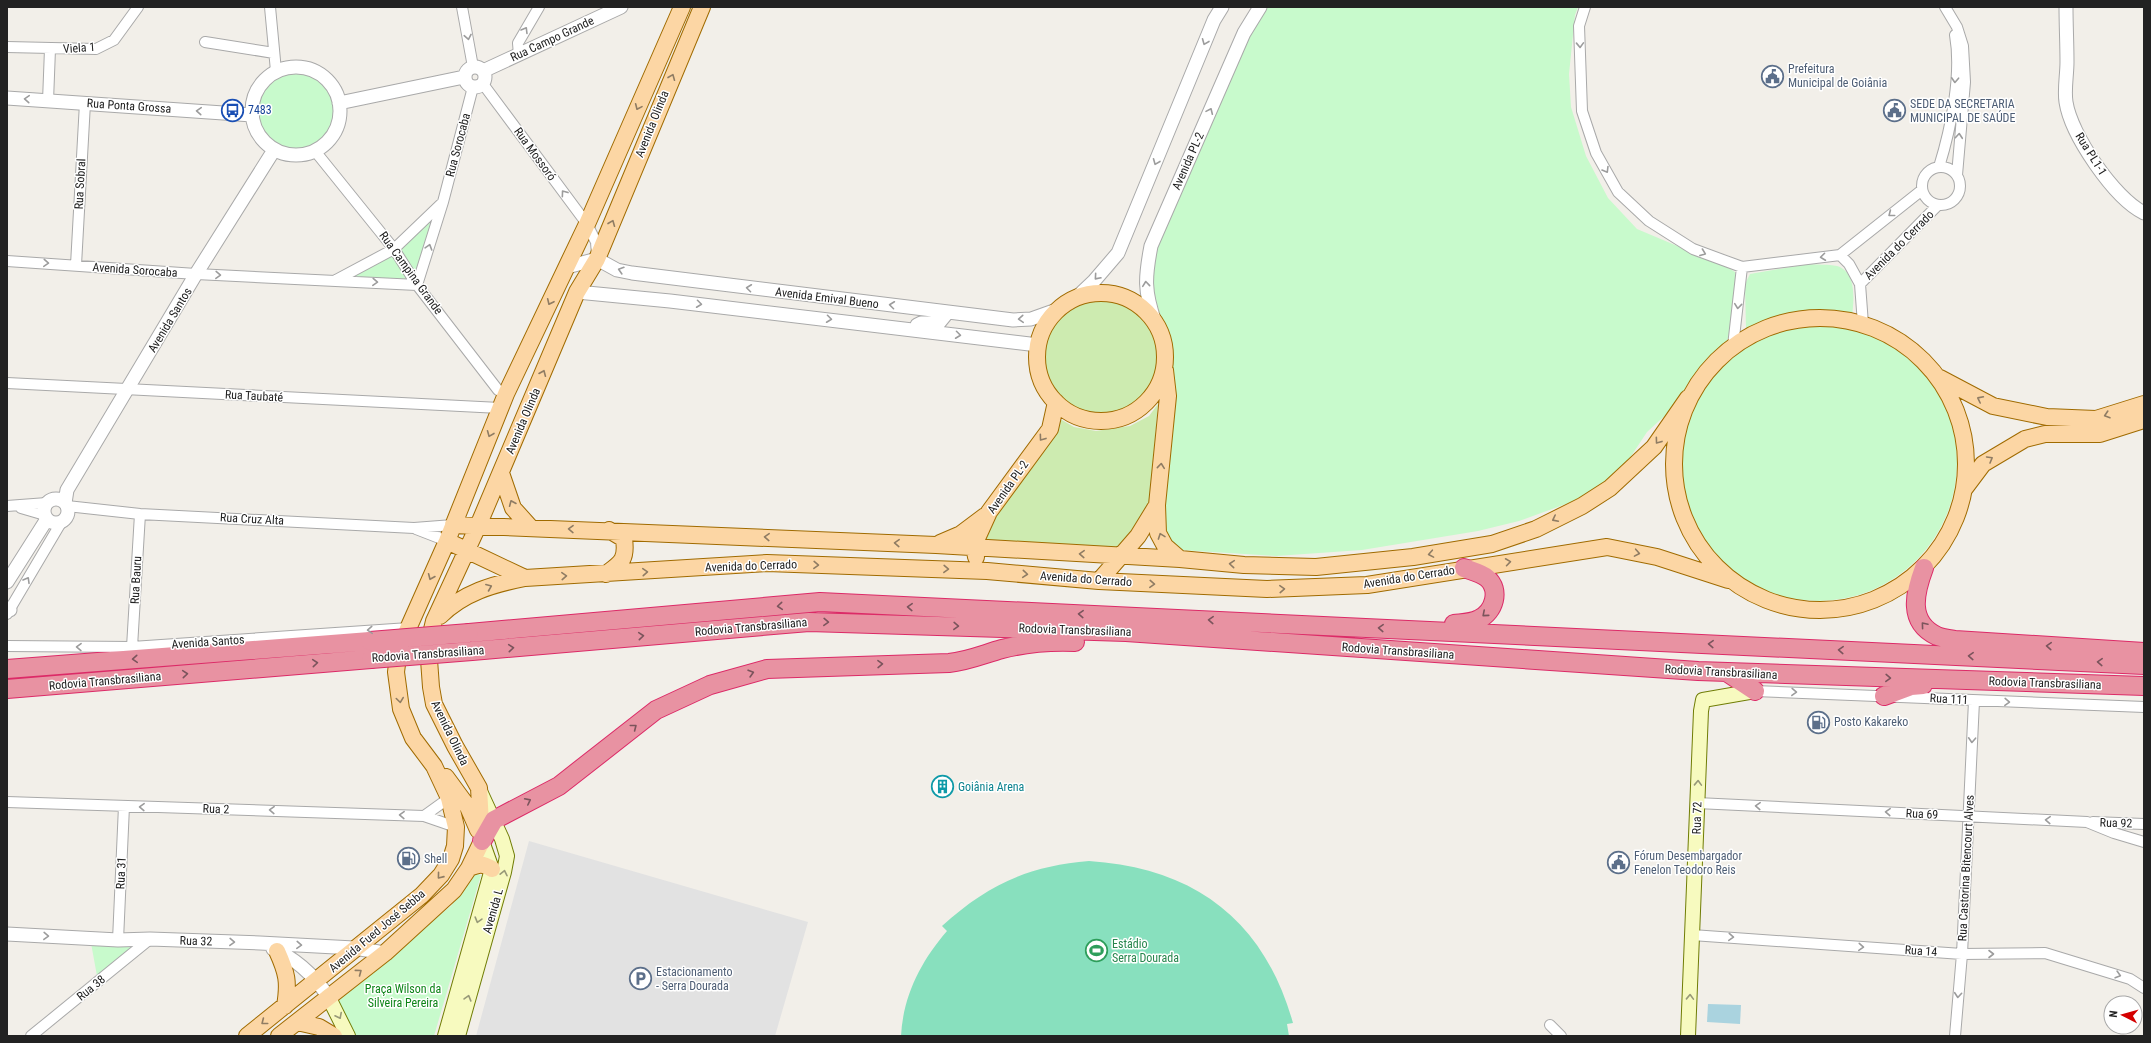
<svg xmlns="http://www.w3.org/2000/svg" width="2151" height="1043" font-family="'Roboto Condensed',sans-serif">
<rect width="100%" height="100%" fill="#f2efe9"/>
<path fill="#cdebb0" d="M1042 357a58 58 0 1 1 116 0a58 58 0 1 1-116 0Z
M1158,404L1150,498L1147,511L1119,551L989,544L985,539L986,523L1060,419L1074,427L1096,431L1130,426L1149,416Z"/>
<path fill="#c8facc" d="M1264,7H1578L1575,15L1569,74L1571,107L1586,156L1608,198L1637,229L1727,267L1735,272L1738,282L1732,322L1727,341L1720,350L1704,363L1670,411L1647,432L1610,488L1519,521L1478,531L1362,550L1276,556L1181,550L1167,543L1161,526L1173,366L1163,326L1154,300L1152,256L1251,30Z
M256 112a39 39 0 1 1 78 0a39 39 0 1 1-78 0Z
M438,210L417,278L397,249Z
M393,254L408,281L349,278Z
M1808,264C1817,265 1828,264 1837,266C1857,272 1854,300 1852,316C1809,310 1786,312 1746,330L1745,284L1750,274Z
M1679 462a139 139 0 1 1 278 0a139 139 0 1 1-278 0Z
M475,873L481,875L434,1036H352L335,997L451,906Z
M91,943L134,945L97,976Z"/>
<path fill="#88e0be" d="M1089,861C1195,868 1264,920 1293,1023L1287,1024L1289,1036H901C903,996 921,961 947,931L942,926C987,885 1028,866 1089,861Z"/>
<path fill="#e2e2e2" d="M529,841L808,922L775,1036H476Z"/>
<path fill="#aad3df" d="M1708,1004L1741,1005L1740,1024L1707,1022Z"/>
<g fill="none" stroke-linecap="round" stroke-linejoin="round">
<defs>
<path id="minor" d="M270,7L276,71
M462,7L473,67
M1585,7L1579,26L1582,111L1596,153L1618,192L1649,221L1693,249L1742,267L1840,255L1849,264L1860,284
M1945,7L1957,27L1963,46L1965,82L1957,175
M205,42L274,53
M7,47L96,49L114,40L138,7
M519,55L518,43L539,7
M483,84L587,224L596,242L597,255
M48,101L50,49
M315,151L394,249L417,285L498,390L506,394
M1922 186a19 19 0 1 1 38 0a19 19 0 1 1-38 0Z
M1939,167C1951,128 1962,75 1955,35
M1840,255L1922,190
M7,261L196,274L417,285L443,202L473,87
M76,265L85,103
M336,280L394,249L442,203
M1863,324L1860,284L1938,205
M1733,346L1742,267
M7,383L500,408
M7,506L47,503
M67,506L140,514L414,528L453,525
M21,508L45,515
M416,529L447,541
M7,614L62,521
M7,646L132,647L409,628
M132,647L140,514
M1755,691L2144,707
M7,802L424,816L449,798
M1697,803L2087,822L2114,833L2144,842
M424,816L456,827
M2093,822L2144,824
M1692,935L1962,954L2045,953L2130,979L2144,988
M118,940L124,806
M1550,1025L1561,1036
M31,1036L150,939
M1955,1036L1962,954L1974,701"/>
<path id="tertiary" d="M2066,7C2066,25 2067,44 2067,62C2067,75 2064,90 2066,102C2071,135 2114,198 2144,213
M465 77a10 10 0 1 1 20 0a10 10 0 1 1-20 0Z
M252 111a44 44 0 1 1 88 0a44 44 0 1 1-88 0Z
M483,71L621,7
M7,98L252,115
M339,103L464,77
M567,267L597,259L617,270L632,273L1013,320L1031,319L1059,309
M577,292L670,301L1038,345
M1076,298L1094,281L1118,253L1214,20L1222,7
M1155,322C1144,291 1145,277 1151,246L1244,33L1260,7
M917,325L921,323H939L948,312
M44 511a12 12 0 1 1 24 0a12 12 0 1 1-24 0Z
M65,503L67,490L196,274L274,150
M7,582L47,519
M7,608L10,610
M7,934L118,940L150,939L260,943L354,948L385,953
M273,949C295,958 314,976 328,996"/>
<path id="secondary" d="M328,996L348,1036
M445,1036L492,869L482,841
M458,1036L504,872L507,856L502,839L479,789
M1688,1036L1701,711L1703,700L1755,691"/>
<path id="primary" d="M1037 357a64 64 0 1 1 128 0a64 64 0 1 1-128 0Z
M1674 464a146 146 0 1 1 292 0a146 146 0 1 1-292 0Z
M1165,370L1168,396L1157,505L1158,533L1165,546L1180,559
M1940,378L1993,406L2047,417L2096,419L2144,404
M501,473L513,508L531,528
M1965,488L1983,464L2025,439L2045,434H2100L2144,420
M453,525L936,545L1180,559L1244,565L1316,567L1413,557L1492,544L1536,529L1582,506L1610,488L1654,447L1688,398
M447,541L525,578L767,563L987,571L1099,581L1267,589L1367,585L1607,547L1657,557L1728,580
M940,543L961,534L985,516
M976,557L974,545L989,512L1050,429L1056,402
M606,574C621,563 627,560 624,539L609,530
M1099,581L1138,536L1157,505
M440,616C463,593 493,584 525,578
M446,777L468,807L478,830
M469,868C479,864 483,863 492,869
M277,951C287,973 289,982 285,1006
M297,1022L319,1027L334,1036
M247,1036L422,895L441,875L451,859L455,846L456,827L449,798L434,766L413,738L401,709L396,672L399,649L447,541L506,394L587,224L682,7
M279,1036L385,953L454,890L469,868L482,841L479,788L455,746L434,704L431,687L428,646L434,621L478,526L577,292L597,259L702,7"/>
<path id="motorway" d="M1924,568C1915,592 1907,622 1937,636C1942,638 1949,639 1955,640L2144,652
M1454,624C1462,623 1472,623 1479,619C1494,612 1501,590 1487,578C1481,573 1472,571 1464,568
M469,633L820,602L2144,665
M472,651L809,622L1126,632L1698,671L2144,686
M7,669L370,641
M1728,673L1755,691
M7,689L371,659
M1884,696L1911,686L1923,685
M482,841L494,820L559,786L656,710L710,685L767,669L949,663C968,661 984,654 1002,649C1026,643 1051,641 1075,642"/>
</defs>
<use href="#minor" stroke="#a9a9a9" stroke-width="12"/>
<use href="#tertiary" stroke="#a9a9a9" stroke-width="15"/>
<use href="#secondary" stroke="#707d05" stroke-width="16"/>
<use href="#primary" stroke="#a06b00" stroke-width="18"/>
<use href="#motorway" stroke="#dc2a67" stroke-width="20"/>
<use href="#minor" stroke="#fff" stroke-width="10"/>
<use href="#tertiary" stroke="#fff" stroke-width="13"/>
<use href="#secondary" stroke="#f7fabf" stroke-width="14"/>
<use href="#primary" stroke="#fcd6a4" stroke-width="16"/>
<use href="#motorway" stroke="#e892a2" stroke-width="18"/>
<defs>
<path id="motorway-bridge" d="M370,641L469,633
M371,659L472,651"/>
</defs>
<use href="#motorway-bridge" stroke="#dc2a67" stroke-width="20" stroke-linecap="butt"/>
<use href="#motorway-bridge" stroke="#e892a2" stroke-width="18"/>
</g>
<defs><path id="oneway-chevron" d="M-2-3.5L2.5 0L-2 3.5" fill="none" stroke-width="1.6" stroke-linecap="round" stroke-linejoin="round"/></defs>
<g stroke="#9c9c9c">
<use href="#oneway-chevron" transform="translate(525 30) rotate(-59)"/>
<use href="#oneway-chevron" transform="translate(468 37) rotate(79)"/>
<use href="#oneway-chevron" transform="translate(1205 42) rotate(112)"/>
<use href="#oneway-chevron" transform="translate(1580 45) rotate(88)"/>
<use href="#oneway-chevron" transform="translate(1955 80) rotate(93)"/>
<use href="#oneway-chevron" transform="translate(27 99) rotate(-176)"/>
<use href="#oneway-chevron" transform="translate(199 111) rotate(-176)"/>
<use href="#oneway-chevron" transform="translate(1210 111) rotate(-66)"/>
<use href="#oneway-chevron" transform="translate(1959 136) rotate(-85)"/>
<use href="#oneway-chevron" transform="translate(1156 162) rotate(112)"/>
<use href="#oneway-chevron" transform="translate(1606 170) rotate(59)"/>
<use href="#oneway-chevron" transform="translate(564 193) rotate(-126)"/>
<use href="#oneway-chevron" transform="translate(1891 214) rotate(142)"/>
<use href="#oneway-chevron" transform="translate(429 247) rotate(-73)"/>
<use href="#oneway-chevron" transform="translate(1703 253) rotate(21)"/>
<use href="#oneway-chevron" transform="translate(1823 257) rotate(173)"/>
<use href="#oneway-chevron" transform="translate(46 263) rotate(4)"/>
<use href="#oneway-chevron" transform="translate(621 270) rotate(-163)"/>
<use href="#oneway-chevron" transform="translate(218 275) rotate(2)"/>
<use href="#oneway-chevron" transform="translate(1097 277) rotate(131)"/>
<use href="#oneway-chevron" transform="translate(375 282) rotate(3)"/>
<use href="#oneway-chevron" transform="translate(1146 284) rotate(-96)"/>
<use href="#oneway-chevron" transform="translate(749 288) rotate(-173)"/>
<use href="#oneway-chevron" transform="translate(699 304) rotate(7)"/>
<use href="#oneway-chevron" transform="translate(892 305) rotate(-173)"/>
<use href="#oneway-chevron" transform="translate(1738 306) rotate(96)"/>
<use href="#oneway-chevron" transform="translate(829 319) rotate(7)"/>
<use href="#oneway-chevron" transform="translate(1021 319) rotate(176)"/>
<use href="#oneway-chevron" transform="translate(958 335) rotate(7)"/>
<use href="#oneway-chevron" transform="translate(27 580) rotate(-60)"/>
<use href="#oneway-chevron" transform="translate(370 630) rotate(176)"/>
<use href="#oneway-chevron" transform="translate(79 647) rotate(-179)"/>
<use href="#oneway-chevron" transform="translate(1794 692) rotate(2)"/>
<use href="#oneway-chevron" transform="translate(2007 702) rotate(2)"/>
<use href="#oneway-chevron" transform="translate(1972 740) rotate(93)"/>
<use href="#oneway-chevron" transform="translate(1758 806) rotate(-177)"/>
<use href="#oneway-chevron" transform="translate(142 807) rotate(-178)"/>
<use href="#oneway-chevron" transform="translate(272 810) rotate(-178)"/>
<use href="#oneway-chevron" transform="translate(1888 812) rotate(-177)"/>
<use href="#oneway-chevron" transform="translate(402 815) rotate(-178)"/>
<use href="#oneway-chevron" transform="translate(2048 820) rotate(-177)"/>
<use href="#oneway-chevron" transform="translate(46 936) rotate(2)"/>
<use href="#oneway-chevron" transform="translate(1731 937) rotate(4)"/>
<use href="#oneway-chevron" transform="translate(232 942) rotate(2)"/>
<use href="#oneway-chevron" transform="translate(299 945) rotate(3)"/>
<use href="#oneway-chevron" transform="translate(1861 947) rotate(4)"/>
<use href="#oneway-chevron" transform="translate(1991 954)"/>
<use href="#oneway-chevron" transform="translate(2118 975) rotate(16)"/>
<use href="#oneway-chevron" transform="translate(1958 995) rotate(95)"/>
</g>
<g stroke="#8f7c63">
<use href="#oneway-chevron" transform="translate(672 77) rotate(-68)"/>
<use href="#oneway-chevron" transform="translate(638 107) rotate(114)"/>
<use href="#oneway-chevron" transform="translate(612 223) rotate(-68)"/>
<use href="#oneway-chevron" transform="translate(550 302) rotate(115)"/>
<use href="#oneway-chevron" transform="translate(543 373) rotate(-67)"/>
<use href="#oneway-chevron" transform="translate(1980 399) rotate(-153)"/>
<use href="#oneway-chevron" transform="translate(2107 415) rotate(162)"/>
<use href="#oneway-chevron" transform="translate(490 434) rotate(112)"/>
<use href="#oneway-chevron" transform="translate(1042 438) rotate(126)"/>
<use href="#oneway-chevron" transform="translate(1658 441) rotate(126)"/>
<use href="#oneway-chevron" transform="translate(1990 459) rotate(-30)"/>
<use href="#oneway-chevron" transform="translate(1161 466) rotate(-84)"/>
<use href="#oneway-chevron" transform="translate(512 503) rotate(-113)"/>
<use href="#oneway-chevron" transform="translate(1555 519) rotate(153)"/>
<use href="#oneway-chevron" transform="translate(571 529) rotate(-179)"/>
<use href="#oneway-chevron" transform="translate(1161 536) rotate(-110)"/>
<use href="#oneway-chevron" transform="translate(767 537) rotate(-177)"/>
<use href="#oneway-chevron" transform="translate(897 543) rotate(-177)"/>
<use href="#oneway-chevron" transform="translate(1637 553) rotate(10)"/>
<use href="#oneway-chevron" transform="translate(1082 554) rotate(-177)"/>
<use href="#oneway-chevron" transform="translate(1431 554) rotate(170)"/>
<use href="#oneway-chevron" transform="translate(1508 562) rotate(-8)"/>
<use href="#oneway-chevron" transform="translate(1232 564) rotate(-175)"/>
<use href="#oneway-chevron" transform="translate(816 565) rotate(2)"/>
<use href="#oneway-chevron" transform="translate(946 569) rotate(2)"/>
<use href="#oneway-chevron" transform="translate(645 572) rotate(-4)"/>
<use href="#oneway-chevron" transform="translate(1025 574) rotate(5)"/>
<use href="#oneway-chevron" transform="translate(564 576) rotate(-3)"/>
<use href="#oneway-chevron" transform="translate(431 577) rotate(113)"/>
<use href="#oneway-chevron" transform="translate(1152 584) rotate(3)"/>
<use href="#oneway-chevron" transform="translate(489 587) rotate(-22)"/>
<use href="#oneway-chevron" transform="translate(1282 589) rotate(-3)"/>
<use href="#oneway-chevron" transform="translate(400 700) rotate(82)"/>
<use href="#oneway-chevron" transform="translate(440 876) rotate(129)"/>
<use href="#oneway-chevron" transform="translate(359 972) rotate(-37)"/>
<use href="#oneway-chevron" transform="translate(264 1022) rotate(142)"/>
</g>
<g stroke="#7b545c">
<use href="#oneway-chevron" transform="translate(780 606) rotate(175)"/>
<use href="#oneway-chevron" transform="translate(910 607) rotate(-177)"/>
<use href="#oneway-chevron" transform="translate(1081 614) rotate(-177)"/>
<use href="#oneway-chevron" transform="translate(1485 614) rotate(139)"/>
<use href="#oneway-chevron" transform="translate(1211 620) rotate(-177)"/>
<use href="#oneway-chevron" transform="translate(826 622) rotate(2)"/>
<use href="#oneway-chevron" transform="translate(1924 625) rotate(-130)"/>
<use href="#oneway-chevron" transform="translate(956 626) rotate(2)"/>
<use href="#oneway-chevron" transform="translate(1381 628) rotate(-177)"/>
<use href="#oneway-chevron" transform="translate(641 636) rotate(-5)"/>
<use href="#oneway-chevron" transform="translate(1711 644) rotate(-177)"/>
<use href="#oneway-chevron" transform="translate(2049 646) rotate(-176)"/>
<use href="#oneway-chevron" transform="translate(511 648) rotate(-5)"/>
<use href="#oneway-chevron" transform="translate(1841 650) rotate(-177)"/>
<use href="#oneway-chevron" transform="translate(1971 656) rotate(-177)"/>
<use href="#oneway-chevron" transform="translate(135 659) rotate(176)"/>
<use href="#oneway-chevron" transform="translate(2100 662) rotate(-177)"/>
<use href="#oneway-chevron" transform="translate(315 663) rotate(-5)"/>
<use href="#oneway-chevron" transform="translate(880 664) rotate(-1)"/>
<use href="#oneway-chevron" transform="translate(751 673) rotate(-16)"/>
<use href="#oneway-chevron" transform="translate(185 674) rotate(-5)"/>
<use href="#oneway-chevron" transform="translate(1888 678) rotate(2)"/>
<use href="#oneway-chevron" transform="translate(634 727) rotate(-38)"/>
<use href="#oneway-chevron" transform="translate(528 801) rotate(-27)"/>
</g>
<g stroke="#979978">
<use href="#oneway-chevron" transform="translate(1698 783) rotate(-88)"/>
<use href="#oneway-chevron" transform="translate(504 873) rotate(-78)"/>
<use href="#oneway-chevron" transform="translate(478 920) rotate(106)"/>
<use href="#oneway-chevron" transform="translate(1690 997) rotate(-88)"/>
<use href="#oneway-chevron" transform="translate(468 998) rotate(-74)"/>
<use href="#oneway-chevron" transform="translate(339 1016) rotate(63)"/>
</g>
<defs>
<symbol id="civic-ring" viewBox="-11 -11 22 22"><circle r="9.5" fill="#fff" stroke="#5c6f8a" stroke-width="1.5"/><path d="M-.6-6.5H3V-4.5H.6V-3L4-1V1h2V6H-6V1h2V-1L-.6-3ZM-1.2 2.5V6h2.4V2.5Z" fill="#5c6f8a"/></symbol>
<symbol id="bus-ring" viewBox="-11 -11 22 22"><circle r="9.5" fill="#fff" stroke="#1a4fb4" stroke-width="1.5"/><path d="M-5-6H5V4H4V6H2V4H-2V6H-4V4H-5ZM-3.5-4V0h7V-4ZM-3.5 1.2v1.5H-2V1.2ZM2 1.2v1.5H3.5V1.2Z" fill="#1a4fb4"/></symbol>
<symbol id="fuel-ring" viewBox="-11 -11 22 22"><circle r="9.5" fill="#fff" stroke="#5c6f8a" stroke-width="1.5"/><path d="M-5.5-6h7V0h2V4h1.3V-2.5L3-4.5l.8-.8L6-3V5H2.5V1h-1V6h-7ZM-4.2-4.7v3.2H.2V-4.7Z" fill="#5c6f8a"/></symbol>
<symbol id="building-ring" viewBox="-11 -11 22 22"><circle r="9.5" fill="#fff" stroke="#0f9aa8" stroke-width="1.5"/><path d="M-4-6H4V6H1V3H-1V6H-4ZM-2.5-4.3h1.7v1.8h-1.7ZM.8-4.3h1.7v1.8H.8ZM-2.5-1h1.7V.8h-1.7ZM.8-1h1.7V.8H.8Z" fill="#0f9aa8"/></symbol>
<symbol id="stadium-ring" viewBox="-11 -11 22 22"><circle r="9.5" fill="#fff" stroke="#2e9e5b" stroke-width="1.5"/><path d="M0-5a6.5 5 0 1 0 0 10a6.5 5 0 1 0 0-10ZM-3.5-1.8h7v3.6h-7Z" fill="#2e9e5b"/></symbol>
<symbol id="parking-ring" viewBox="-11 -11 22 22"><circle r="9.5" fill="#fff" stroke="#5c6f8a" stroke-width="1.5"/><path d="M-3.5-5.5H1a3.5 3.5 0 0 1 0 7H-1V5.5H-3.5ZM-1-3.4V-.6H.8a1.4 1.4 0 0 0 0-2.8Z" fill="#5c6f8a"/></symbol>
</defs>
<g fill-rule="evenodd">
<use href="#civic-ring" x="1760" y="64" width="25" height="25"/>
<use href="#bus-ring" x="220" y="98" width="25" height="25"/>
<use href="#civic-ring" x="1882" y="98" width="25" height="25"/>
<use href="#fuel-ring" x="1806" y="710" width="25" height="25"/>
<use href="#building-ring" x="930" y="774" width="25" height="25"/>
<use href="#fuel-ring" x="396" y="846" width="25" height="25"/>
<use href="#civic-ring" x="1606" y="850" width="25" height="25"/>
<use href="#stadium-ring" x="1084" y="938" width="25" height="25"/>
<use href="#parking-ring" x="628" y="966" width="25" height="25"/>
</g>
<g text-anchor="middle" stroke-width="3" stroke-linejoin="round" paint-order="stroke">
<g font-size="12" fill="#222" stroke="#fff">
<text transform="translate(552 39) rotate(-25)" y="4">Rua Campo Grande</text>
<text transform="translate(79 48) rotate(-4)" y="4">Viela 1</text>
<text transform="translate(129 106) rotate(4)" y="4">Rua Ponta Grossa</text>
<text transform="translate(652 124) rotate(-68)" y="4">Avenida Olinda</text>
<text transform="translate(458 145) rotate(-75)" y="4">Rua Sorocaba</text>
<text transform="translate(535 154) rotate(54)" y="4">Rua Mossoró</text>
<text transform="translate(2091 154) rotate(58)" y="4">Rua PL1-1</text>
<text transform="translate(1188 161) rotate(-66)" y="4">Avenida PL-2</text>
<text transform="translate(80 184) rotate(-87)" y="4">Rua Sobral</text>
<text transform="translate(1899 245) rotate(-45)" y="4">Avenida do Cerrado</text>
<text transform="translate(135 270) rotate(4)" y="4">Avenida Sorocaba</text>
<text transform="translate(411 273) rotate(54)" y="4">Rua Campina Grande</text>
<text transform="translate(827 298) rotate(7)" y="4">Avenida Emival Bueno</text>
<text transform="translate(170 320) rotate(-59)" y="4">Avenida Santos</text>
<text transform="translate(254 396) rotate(3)" y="4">Rua Taubaté</text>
<text transform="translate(523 421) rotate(-67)" y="4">Avenida Olinda</text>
<text transform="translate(1008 487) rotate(-55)" y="4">Avenida PL-2</text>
<text transform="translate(252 519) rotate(3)" y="4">Rua Cruz Alta</text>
<text transform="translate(751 566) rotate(-2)" y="4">Avenida do Cerrado</text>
<text transform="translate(1409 577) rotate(-9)" y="4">Avenida do Cerrado</text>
<text transform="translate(1086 579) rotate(4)" y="4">Avenida do Cerrado</text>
<text transform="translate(136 580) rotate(-87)" y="4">Rua Bauru</text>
<text transform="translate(751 627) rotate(-5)" y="4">Rodovia Transbrasiliana</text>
<text transform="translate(1075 630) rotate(2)" y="4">Rodovia Transbrasiliana</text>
<text transform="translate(208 642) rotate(-4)" y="4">Avenida Santos</text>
<text transform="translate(1398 651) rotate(4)" y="4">Rodovia Transbrasiliana</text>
<text transform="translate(428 654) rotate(-4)" y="4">Rodovia Transbrasiliana</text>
<text transform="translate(1721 672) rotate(3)" y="4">Rodovia Transbrasiliana</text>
<text transform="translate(105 681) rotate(-5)" y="4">Rodovia Transbrasiliana</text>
<text transform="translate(2045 683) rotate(2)" y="4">Rodovia Transbrasiliana</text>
<text transform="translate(1949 699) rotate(3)" y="4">Rua 111</text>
<text transform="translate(450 733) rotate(64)" y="4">Avenida Olinda</text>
<text transform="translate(216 809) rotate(2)" y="4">Rua 2</text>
<text transform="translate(1922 814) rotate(3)" y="4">Rua 69</text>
<text transform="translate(1697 818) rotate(-88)" y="4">Rua 72</text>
<text transform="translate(2116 823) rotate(2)" y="4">Rua 92</text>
<text transform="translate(1966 868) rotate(-87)" y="4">Rua Castorina Bitencourt Alves</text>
<text transform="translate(121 873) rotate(-87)" y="4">Rua 31</text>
<text transform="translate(493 911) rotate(-74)" y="4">Avenida L</text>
<text transform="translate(377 931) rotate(-40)" y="4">Avenida Fued José Sebba</text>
<text transform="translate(196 941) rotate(2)" y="4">Rua 32</text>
<text transform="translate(1921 951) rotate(4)" y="4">Rua 14</text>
<text transform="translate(91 988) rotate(-39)" y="4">Rua 38</text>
</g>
<g font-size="12" fill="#4e5e75" stroke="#fff" text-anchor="start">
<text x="1788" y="73">Prefeitura<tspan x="1788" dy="14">Municipal de Goiânia</tspan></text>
<text x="1910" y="108">SEDE DA SECRETARIA<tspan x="1910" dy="14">MUNICIPAL DE SAÚDE</tspan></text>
<text x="1834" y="726">Posto Kakareko</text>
<text x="1634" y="860">Fórum Desembargador<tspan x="1634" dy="14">Fenelon Teodoro Reis</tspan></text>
<text x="424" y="863">Shell</text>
<text x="656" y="976">Estacionamento<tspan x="656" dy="14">- Serra Dourada</tspan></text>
</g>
<g font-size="12" fill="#164399" stroke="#fff" text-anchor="start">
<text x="248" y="114">7483</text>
</g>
<g font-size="12" fill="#0d838f" stroke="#fff" text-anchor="start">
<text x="958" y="791">Goiânia Arena</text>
</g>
<g font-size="12" fill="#27864d" stroke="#fff" text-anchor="start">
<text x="1112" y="948">Estádio<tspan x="1112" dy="14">Serra Dourada</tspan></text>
</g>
<g font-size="12" fill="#0c8416" stroke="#fff">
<text x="403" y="993">Praça Wilson da<tspan x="403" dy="14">Silveira Pereira</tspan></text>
</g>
</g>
<rect width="2151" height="1043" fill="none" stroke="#222222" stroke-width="16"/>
<g transform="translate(2123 1015) rotate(276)"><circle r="19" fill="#ffffff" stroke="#a7a7a7"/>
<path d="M0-3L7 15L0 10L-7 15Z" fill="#d40000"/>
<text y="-6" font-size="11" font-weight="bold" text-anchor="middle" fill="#222222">N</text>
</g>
</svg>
